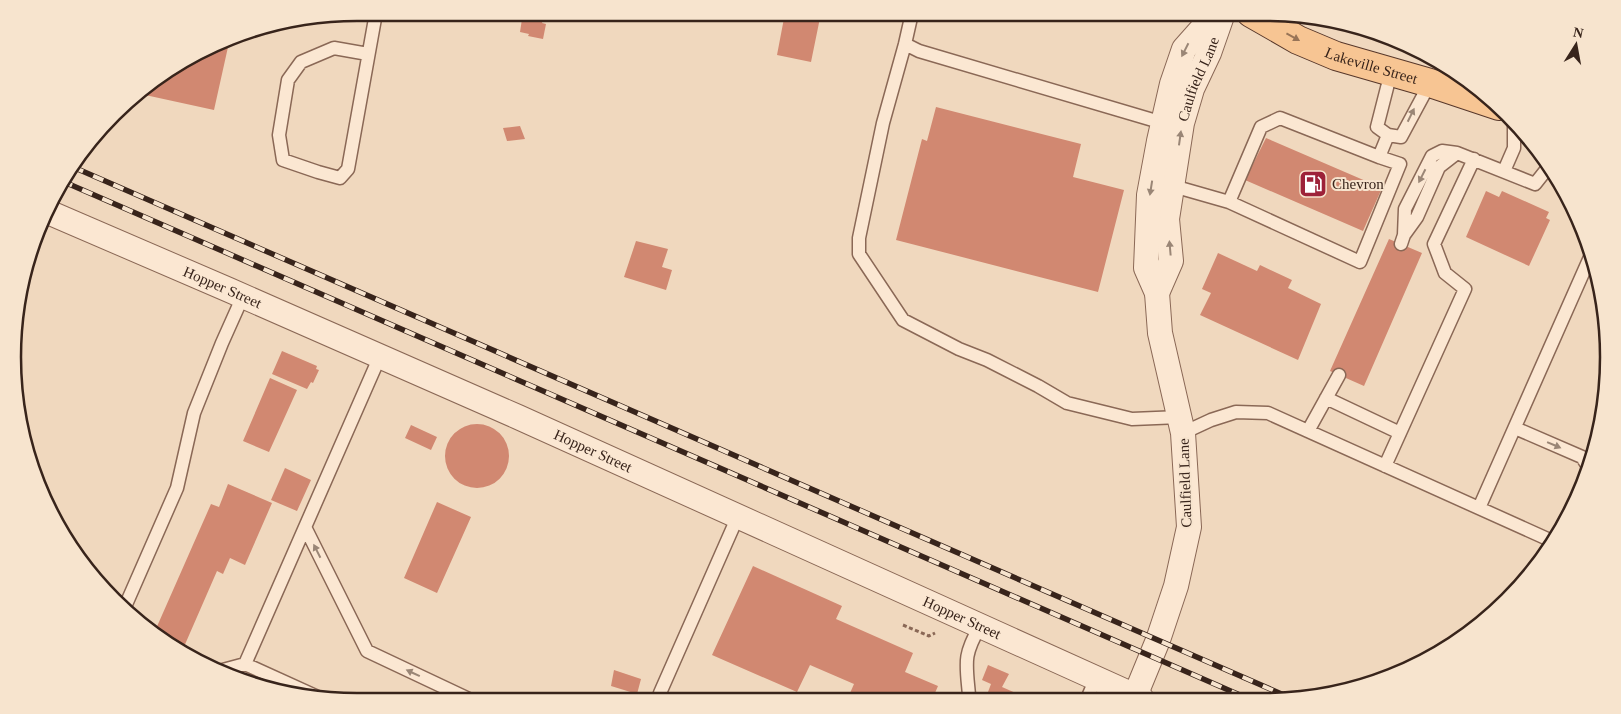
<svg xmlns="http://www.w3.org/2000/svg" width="1621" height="714" font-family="Georgia,serif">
<rect width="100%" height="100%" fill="#f0d8be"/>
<path fill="#d18871" d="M526,13L544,16L542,23L546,24L543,39L528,36L529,34L520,32L522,19L525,20Z
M785,13H821L811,62L777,55Z
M230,38L214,110L136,93L185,59Z
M936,107L1081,144L1073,177L1124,190L1098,292L896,240L922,139L927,141Z
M520,126L525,139L507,141L503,128Z
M1266,138L1382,188L1363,231L1245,180Z
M1486,191L1499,197L1502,191L1549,212L1546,218L1550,220L1529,266L1466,237Z
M1389,239L1422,253L1364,386L1330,371Z
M636,241L668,249L662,267L672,270L666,290L624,277Z
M1218,253L1257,271L1260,265L1292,280L1288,288L1321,304L1298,360L1200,315L1211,293L1202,289Z
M282,351L317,366L316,369L319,370L313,383L311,382L307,389L272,374Z
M270,378L297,390L269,452L243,441Z
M445 456a32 32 0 1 1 64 0a32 32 0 1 1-64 0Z
M411,425L437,437L431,450L405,438Z
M285,468L311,480L297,511L271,500Z
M228,484L272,503L245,565L230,558L223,574L217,571L183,649L155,631L211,504L219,507Z
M437,502L471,517L437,593L404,578Z
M753,566L842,606L836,619L913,653L905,672L938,686L932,700H847L854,684L810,665L797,692L712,655Z
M988,665L1009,674L1002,687L1020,695L1018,699L985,700L991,684L982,680Z
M614,670L641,679L637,694L611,686Z"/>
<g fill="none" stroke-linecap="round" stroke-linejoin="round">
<defs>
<path id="service" d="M912,13L905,44L883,123L859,238V254L903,320L959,349L987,360L1038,386L1067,403L1132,419L1180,417
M905,44L919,51L1163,123
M368,54L334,48L301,62L288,80L279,135L283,160L318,172L340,178L348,169L376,13
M1391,72L1377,127L1388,135L1401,137L1430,83
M1504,171L1514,148V121
M1173,186L1229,202L1360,262L1400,164L1379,157
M1229,202L1261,127L1280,118L1379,157L1388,135
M1404,235L1417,217L1439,167L1457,153
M1401,244L1404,235L1405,209L1432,156L1442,151L1457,153L1535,184L1550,165
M1326,398L1400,433
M1515,428L1582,457L1589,468
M1308,431L1339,375
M1183,433L1211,420L1236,412L1268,413L1552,541
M1385,466L1465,289L1445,273L1434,244L1474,159
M1479,508L1591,255
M305,527L367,651L473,701
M124,609L177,488L194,413L222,343L243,296
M245,664L320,698
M219,671L245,664L380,356
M1087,699L1096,678
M967,700L969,695C966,662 963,656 980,626
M664,701L660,693L738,516"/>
<g id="minor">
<path id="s1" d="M48,212L229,290L518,417L1142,699"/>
<path id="s2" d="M1157,293L1171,261L1167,219L1182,123L1192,89L1209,53L1223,13"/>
<path d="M1135,696L1158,640L1176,586L1189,527L1183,433L1160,333L1157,293L1146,268L1149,195L1159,141L1172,84L1184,49L1216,13"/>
</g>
<g id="primary">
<path id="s3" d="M1251,13L1298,40L1336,56L1430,83L1499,106"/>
</g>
</defs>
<use href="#service" stroke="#8a6856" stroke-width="15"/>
<use href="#minor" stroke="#8a6856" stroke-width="26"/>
<use href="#primary" stroke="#57372a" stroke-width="30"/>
<path stroke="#8a6856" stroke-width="3" stroke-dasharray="4 2.5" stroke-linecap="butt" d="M903,625L929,636L935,633"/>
<use href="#service" stroke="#fbe7d2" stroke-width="12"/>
<use href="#minor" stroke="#fbe7d2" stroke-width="24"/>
<use href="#primary" stroke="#f7c593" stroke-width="28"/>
<defs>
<path id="rail" d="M73,167L1293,699
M62,181L1249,699"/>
</defs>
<use href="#rail" stroke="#38241b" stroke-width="5.5"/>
<use href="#rail" stroke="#f7e4ce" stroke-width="4" stroke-dasharray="11" stroke-linecap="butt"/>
</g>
<defs><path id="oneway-solid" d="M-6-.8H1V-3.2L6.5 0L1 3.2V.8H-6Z" transform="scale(1.25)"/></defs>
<use fill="#987457" href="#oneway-solid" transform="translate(1293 37) rotate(29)"/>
<g fill="#9a8676">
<use href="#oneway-solid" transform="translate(1185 50) rotate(117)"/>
<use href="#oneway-solid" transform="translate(1411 115) rotate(-64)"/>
<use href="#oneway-solid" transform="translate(1180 138) rotate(-82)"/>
<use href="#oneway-solid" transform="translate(1422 176) rotate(117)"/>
<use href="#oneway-solid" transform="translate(1151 188) rotate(99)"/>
<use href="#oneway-solid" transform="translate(1170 248) rotate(-95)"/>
<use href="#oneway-solid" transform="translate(1554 445) rotate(23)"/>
<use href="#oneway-solid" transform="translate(317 551) rotate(-117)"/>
<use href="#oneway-solid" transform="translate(413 673) rotate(-155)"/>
</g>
<defs>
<symbol id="fuel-square" viewBox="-11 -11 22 22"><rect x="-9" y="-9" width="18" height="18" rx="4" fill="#9d2239" stroke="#f7e4ce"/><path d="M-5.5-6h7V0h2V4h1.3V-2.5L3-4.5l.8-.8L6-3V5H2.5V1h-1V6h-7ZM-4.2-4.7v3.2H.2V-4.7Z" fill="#fff"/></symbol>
</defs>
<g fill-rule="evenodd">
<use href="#fuel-square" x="1297" y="168" width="32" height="32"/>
</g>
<g text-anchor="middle" stroke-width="4" stroke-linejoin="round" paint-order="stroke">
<g font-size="15" fill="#38241b" stroke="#f7e4ce">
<text dy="5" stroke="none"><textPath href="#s3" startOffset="132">Lakeville Street</textPath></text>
<text dy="5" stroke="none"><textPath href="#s2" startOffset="221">Caulfield Lane</textPath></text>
<text dy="5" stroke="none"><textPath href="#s1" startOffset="190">Hopper Street</textPath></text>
<text dy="5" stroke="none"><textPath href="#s1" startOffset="595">Hopper Street</textPath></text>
<text transform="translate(1185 483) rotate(-92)" y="5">Caulfield Lane</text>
<text dy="5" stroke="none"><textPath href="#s1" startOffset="1000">Hopper Street</textPath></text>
</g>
<g font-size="15" fill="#38241b" stroke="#f7e4ce" text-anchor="start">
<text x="1332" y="189">Chevron</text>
</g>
</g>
<path d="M0 0H1621V714H0ZM357 21H1264A336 336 0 0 1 1600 357V357A336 336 0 0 1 1264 693H357A336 336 0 0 1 21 357V357A336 336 0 0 1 357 21Z" fill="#f7e4ce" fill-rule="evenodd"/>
<path fill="none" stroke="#38241b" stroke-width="2.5" d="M357 21H1264A336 336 0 0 1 1600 357V357A336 336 0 0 1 1264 693H357A336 336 0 0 1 21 357V357A336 336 0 0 1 357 21Z"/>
<g transform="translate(1576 45) rotate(11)" stroke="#f7e4ce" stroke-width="4" paint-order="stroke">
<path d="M0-4L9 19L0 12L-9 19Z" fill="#38241b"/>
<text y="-8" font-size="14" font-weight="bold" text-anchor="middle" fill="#38241b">N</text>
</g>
</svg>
